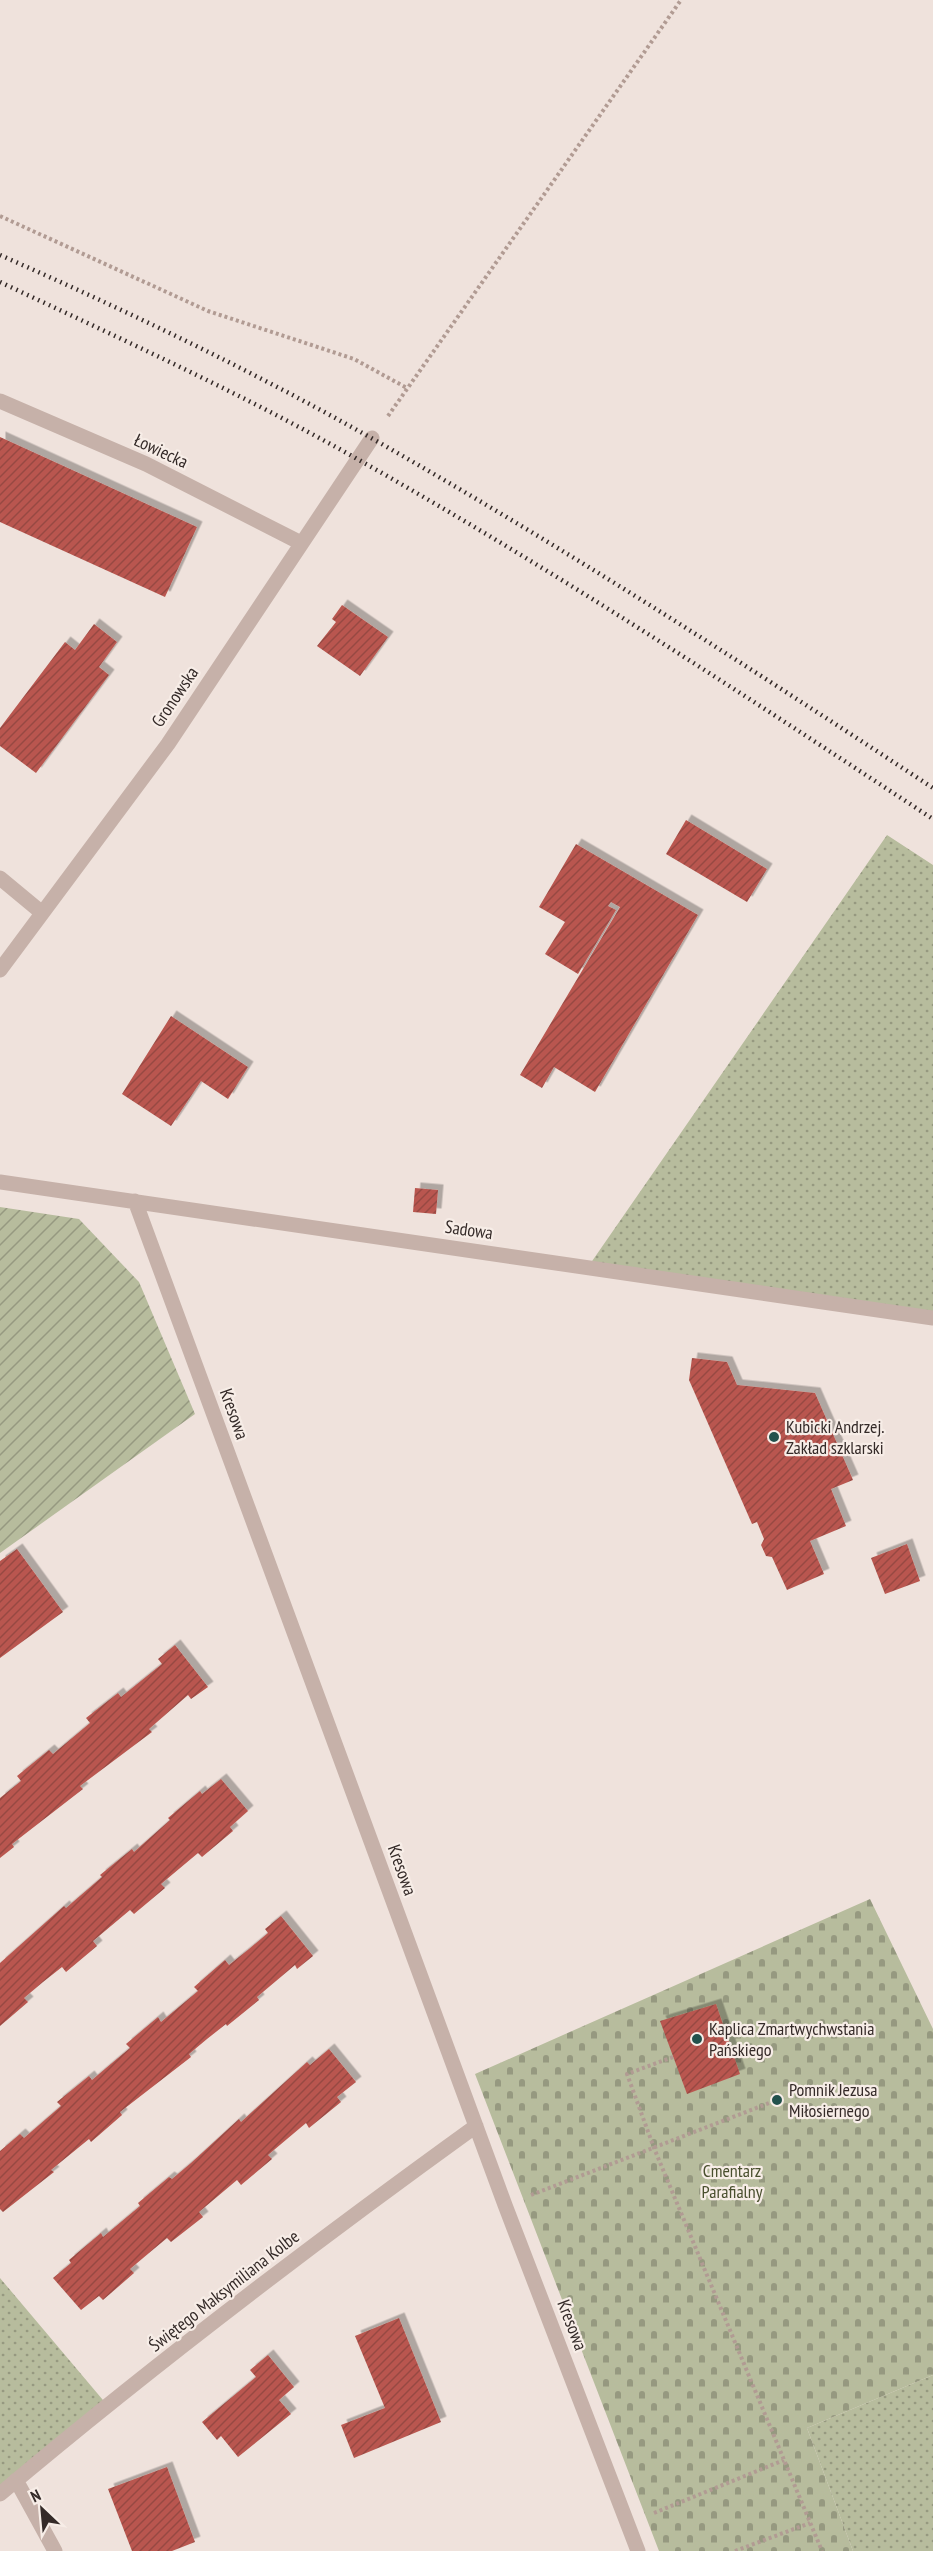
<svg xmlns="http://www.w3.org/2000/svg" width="933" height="2551" font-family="'PT Sans Narrow',sans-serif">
<defs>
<pattern id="grass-dots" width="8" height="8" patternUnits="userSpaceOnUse" patternTransform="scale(1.5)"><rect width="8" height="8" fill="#b7bc9d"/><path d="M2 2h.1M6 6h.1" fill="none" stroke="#969980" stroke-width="1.8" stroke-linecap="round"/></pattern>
<pattern id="cemetery-stones" width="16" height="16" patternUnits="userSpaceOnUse" patternTransform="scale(1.5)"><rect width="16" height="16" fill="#b7bc9d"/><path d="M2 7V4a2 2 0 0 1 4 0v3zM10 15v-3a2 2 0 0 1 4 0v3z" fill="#969980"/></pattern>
<pattern id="garden-furrows" width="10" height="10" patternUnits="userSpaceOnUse" patternTransform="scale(1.5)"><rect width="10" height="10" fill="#b7bc9d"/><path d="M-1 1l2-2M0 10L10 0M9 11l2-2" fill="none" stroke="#969980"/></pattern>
<pattern id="building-hatch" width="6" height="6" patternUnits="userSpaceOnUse" patternTransform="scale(1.5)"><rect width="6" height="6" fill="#b9574f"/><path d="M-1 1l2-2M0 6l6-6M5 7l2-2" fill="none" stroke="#974842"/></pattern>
<filter id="shadow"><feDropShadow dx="5.5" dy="-5.5" stdDeviation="0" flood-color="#0004"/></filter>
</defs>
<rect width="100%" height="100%" fill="#efe2dc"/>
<path fill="url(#grass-dots)" d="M887,835L933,865V1318L588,1267Z
M0,2278L108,2406L0,2494Z
M933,2375V2551H853L807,2428Z"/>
<path fill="url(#cemetery-stones)" d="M870,1899L933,2029V2375L807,2428L853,2551H659L475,2074Z"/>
<path fill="url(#garden-furrows)" d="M0,1207L79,1219L139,1282L195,1414L0,1553Z"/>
<path fill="url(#building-hatch)" filter="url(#shadow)" d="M0,437L197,527L165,597L0,522Z
M342,605L388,637L360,676L317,646L336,622L332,619Z
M94,624L117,642L99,667L109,675L36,773L0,746V728L65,642L75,650Z
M686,820L767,869L747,902L666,854Z
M576,844L698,915L595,1092L554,1067L542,1088L520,1075L620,907L611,902L608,906L616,910L578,974L545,954L565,922L539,907Z
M171,1016L248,1067L228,1099L201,1081L171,1126L122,1094Z
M415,1188L438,1190L436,1214L413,1212Z
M692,1358L727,1362L737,1385L815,1393L853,1480L831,1489L846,1526L810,1541L824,1574L787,1590L772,1557L766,1556L761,1545L764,1539L757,1522L752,1524L689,1380Z
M907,1544L920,1581L885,1594L871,1558Z
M17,1549L63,1612L0,1658V1561Z
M175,1645L208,1687L191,1699L188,1695L149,1729L152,1732L80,1786L83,1789L12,1844L14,1847L0,1858V1798L21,1781L17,1776L49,1750L53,1754L90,1723L86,1718L118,1693L121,1697L162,1664L158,1659Z
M221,1779L248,1811L230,1827L233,1831L202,1857L198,1853L161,1884L165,1888L134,1914L130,1910L93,1941L97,1946L66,1972L62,1967L43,1982L24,1998L28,2002L0,2026V1963L64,1906L66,1908L102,1877L100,1875L132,1849L134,1852L170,1820L168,1818L200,1791L202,1794Z
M281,1916L313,1956L297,1969L295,1965L257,1997L259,2000L227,2026L226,2024L207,2039L189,2054L191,2057L120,2112L122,2115L91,2142L89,2139L51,2170L54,2172L3,2212L0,2209V2151L20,2134L24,2138L61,2106L57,2102L89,2076L92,2080L112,2063L130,2048L126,2044L158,2017L161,2022L198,1991L194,1987L225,1960L229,1965L249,1949L268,1933L265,1929Z
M716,2004L740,2074L687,2094L660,2021Z
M329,2049L356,2082L337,2097L341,2102L309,2128L306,2123L268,2155L272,2159L241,2185L237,2180L199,2212L203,2217L171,2242L167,2238L149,2253L130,2269L134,2273L103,2300L99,2296L81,2310L53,2278L71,2263L69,2260L101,2233L103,2237L140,2206L138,2203L169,2177L172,2179L191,2163L239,2119L241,2122L307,2062L310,2065Z
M399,2318L441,2422L354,2458L341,2425L385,2408L355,2336Z
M268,2355L294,2387L279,2400L291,2414L238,2457L221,2436L217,2440L202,2422L256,2377L250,2370Z
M167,2467L195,2542L172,2551H132L108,2489Z"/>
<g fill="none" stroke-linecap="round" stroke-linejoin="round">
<path stroke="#b19b93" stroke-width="4" stroke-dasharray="3 3" stroke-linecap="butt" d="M0,216L208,311L354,359L407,388
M388,416L681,0
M673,2057L627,2074L654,2148L822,2551
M531,2195L777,2100
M654,2513L784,2460
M735,2551L810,2523"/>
<path stroke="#c6b1a9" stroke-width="15" d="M0,401L146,464L301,543
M0,878L41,912
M0,970L168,744L372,438
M0,1182L933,1318
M135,1201L505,2205L638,2551
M16,2480L55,2551
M0,2494C153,2365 314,2243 476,2126"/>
<path stroke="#342a28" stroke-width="4.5" stroke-dasharray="1.5 4.5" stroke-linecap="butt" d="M0,255C127,311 253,371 373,439C565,548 749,667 933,788
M0,282C121,339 243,394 359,460C556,571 744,695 933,819"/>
</g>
<g fill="#22514c" stroke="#f7ede7" stroke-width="2">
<circle cx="774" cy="1437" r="6"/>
<circle cx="697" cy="2039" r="6"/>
<circle cx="777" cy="2100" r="6"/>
</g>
<g text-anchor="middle" stroke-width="4.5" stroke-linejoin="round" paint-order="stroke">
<g font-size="18" fill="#342a28" stroke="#f7ede7">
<text transform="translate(161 451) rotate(25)" y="6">Łowiecka</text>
<text transform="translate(175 697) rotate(-56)" y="6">Gronowska</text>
<text transform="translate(469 1230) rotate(8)" y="6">Sadowa</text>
<text transform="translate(234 1414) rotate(70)" y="6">Kresowa</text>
<text transform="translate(402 1870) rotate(70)" y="6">Kresowa</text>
<text transform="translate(224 2291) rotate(-38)" y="6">Świętego Maksymiliana Kolbe</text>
<text transform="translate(572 2325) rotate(69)" y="6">Kresowa</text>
</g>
<g font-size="18" fill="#342a28" stroke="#f7ede7" text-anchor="start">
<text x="786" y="1433">Kubicki Andrzej.<tspan x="786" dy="21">Zakład szklarski</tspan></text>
<text x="709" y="2035">Kaplica Zmartwychwstania<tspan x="709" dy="21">Pańskiego</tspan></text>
<text x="789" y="2096">Pomnik Jezusa<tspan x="789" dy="21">Miłosiernego</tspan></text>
</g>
<g font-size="18" fill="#494f2e" stroke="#f7ede7">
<text x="732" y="2177">Cmentarz<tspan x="732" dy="21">Parafialny</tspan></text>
</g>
</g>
<g transform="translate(42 2509) rotate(334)" stroke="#f7ede7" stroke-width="4.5" paint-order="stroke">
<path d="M0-4.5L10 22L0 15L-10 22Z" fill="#342a28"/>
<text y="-9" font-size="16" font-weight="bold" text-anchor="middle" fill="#342a28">N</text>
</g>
</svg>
